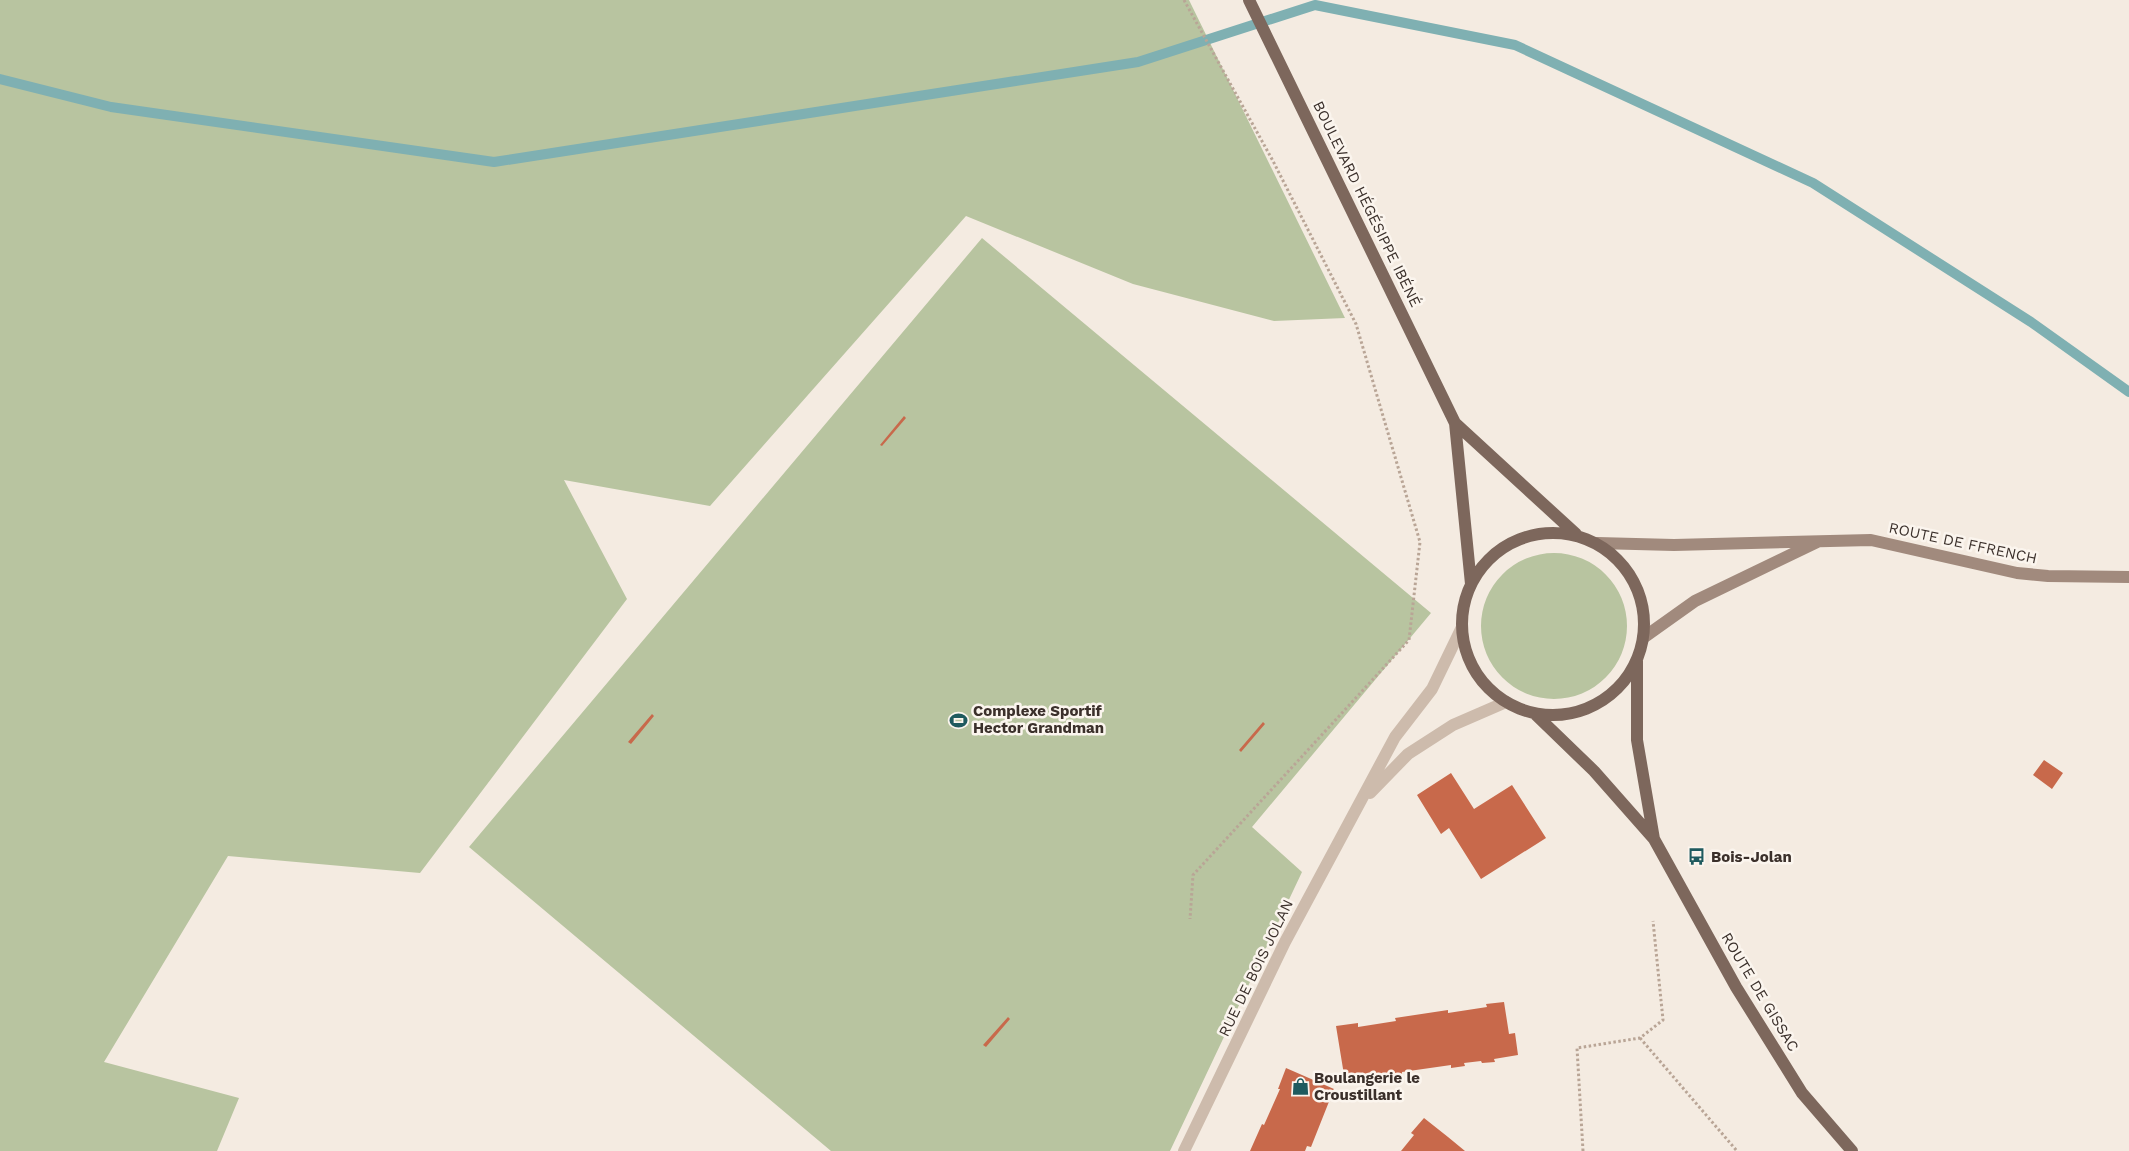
<svg xmlns="http://www.w3.org/2000/svg" width="2129" height="1151" font-family="'Work Sans',sans-serif">
<rect width="100%" height="100%" fill="#f4ebe1"/>
<path fill="#b8c4a0" d="M0,0H1189L1345,318L1274,321L1133,284L966,216L710,506L564,480L627,599L420,873L228,856L104,1062L239,1098L217,1151H0Z
M982,238L1431,613L1252,827L1302,872L1170,1151H831L469,847Z
M1481 626a73 73 0 1 1 146 0a73 73 0 1 1-146 0Z"/>
<g fill="none" stroke-linecap="round" stroke-linejoin="round">
<path stroke="#7fb0b2" stroke-width="10" d="M0,79L111,107L494,162L1138,62L1315,5L1515,45L1813,183L2031,322L2129,392"/>
</g>
<path fill="#c8694b" d="M904,416L906,418L882,446L880,445Z
M652,714L654,716L631,744L628,742Z
M1263,722L1265,724L1241,752L1239,750Z
M2044,760L2063,773L2052,789L2033,775Z
M1451,773L1474,809L1512,785L1546,838L1481,879L1449,828L1441,834L1417,795Z
M1504,1002L1509,1034L1515,1033L1518,1055L1494,1059L1495,1062L1482,1063L1481,1061L1464,1063L1465,1066L1451,1068V1065L1402,1072V1075L1390,1077V1074L1345,1081L1336,1026L1358,1023V1027L1396,1021L1395,1018L1448,1010V1013L1487,1007L1486,1004Z
M1008,1017L1010,1019L986,1047L983,1045Z
M1286,1068L1334,1089L1311,1147L1307,1146L1305,1151H1250L1262,1124L1264,1125L1280,1089H1278Z
M1424,1118L1448,1137L1465,1151H1401L1414,1135L1411,1133Z"/>
<g fill="none" stroke-linecap="round" stroke-linejoin="round">
<path stroke="#b9a596" stroke-width="3" stroke-dasharray="2.5 2.5" stroke-linecap="butt" d="M1184,0L1273,161L1356,324L1420,542L1409,640L1193,875L1190,919
M1640,1038L1737,1151
M1583,1151L1577,1048L1640,1038L1663,1020L1653,921"/>
<path stroke="#cdbbac" stroke-width="12" d="M1370,793L1408,754L1453,725L1506,702
M1184,1151L1285,942L1395,737L1432,689L1462,627"/>
<path stroke="#a18a7d" stroke-width="12" d="M1597,543L1674,545L1871,540L2017,573L2048,576L2129,577
M1643,638L1695,601L1817,542"/>
<path stroke="#7d675c" stroke-width="12" d="M1249,0L1455,423L1471,584
M1455,423L1576,534
M1462 624a91 91 0 1 1 182 0a91 91 0 1 1-182 0Z
M1637,661V740L1654,839
M1534,713L1594,771L1654,839L1736,987L1802,1093L1852,1151"/>
</g>
<defs>
<symbol id="stadium-bare" viewBox="-9 -9 18 18"><path d="M0-5a6.5 5 0 1 0 0 10a6.5 5 0 1 0 0-10ZM-3.5-1.8h7v3.6h-7Z" fill="#1f5a5e" stroke="#fbf5ee" stroke-width="2.5" paint-order="stroke"/></symbol>
<symbol id="bus-bare" viewBox="-9 -9 18 18"><path d="M-5-6H5V4H4V6H2V4H-2V6H-4V4H-5ZM-3.5-4V0h7V-4ZM-3.5 1.2v1.5H-2V1.2ZM2 1.2v1.5H3.5V1.2Z" fill="#1f5a5e" stroke="#fbf5ee" stroke-width="2.5" paint-order="stroke"/></symbol>
<symbol id="shop-bare" viewBox="-9 -9 18 18"><path d="M-5-2.5h2.3a2.7 3.5 0 0 1 5.4 0H5L5.5 6h-11ZM-1.5-2.5h3a1.5 2.3 0 0 0-3 0Z" fill="#1f5a5e" stroke="#fbf5ee" stroke-width="2.5" paint-order="stroke"/></symbol>
</defs>
<g fill-rule="evenodd">
<use href="#stadium-bare" x="946" y="708" width="25" height="25"/>
<use href="#bus-bare" x="1684" y="844" width="25" height="25"/>
<use href="#shop-bare" x="1288" y="1074" width="25" height="25"/>
</g>
<g text-anchor="middle" stroke-width="5" stroke-linejoin="round" paint-order="stroke">
<g font-size="15" fill="#3b302b" stroke="#fbf5ee">
<text transform="translate(1367 204) rotate(64)" y="5">BOULEVARD HÉGÉSIPPE IBÉNÉ</text>
<text transform="translate(1963 543) rotate(12)" y="5">ROUTE DE FFRENCH</text>
<text transform="translate(1256 968) rotate(-64)" y="5">RUE DE BOIS JOLAN</text>
<text transform="translate(1760 992) rotate(59)" y="5">ROUTE DE GISSAC</text>
</g>
<g font-size="15" font-weight="bold" fill="#3b302b" stroke="#fbf5ee" text-anchor="start">
<text x="973" y="716">Complexe Sportif<tspan x="973" dy="17">Hector Grandman</tspan></text>
<text x="1711" y="862">Bois-Jolan</text>
<text x="1314" y="1083">Boulangerie le<tspan x="1314" dy="17">Croustillant</tspan></text>
</g>
</g>
</svg>
